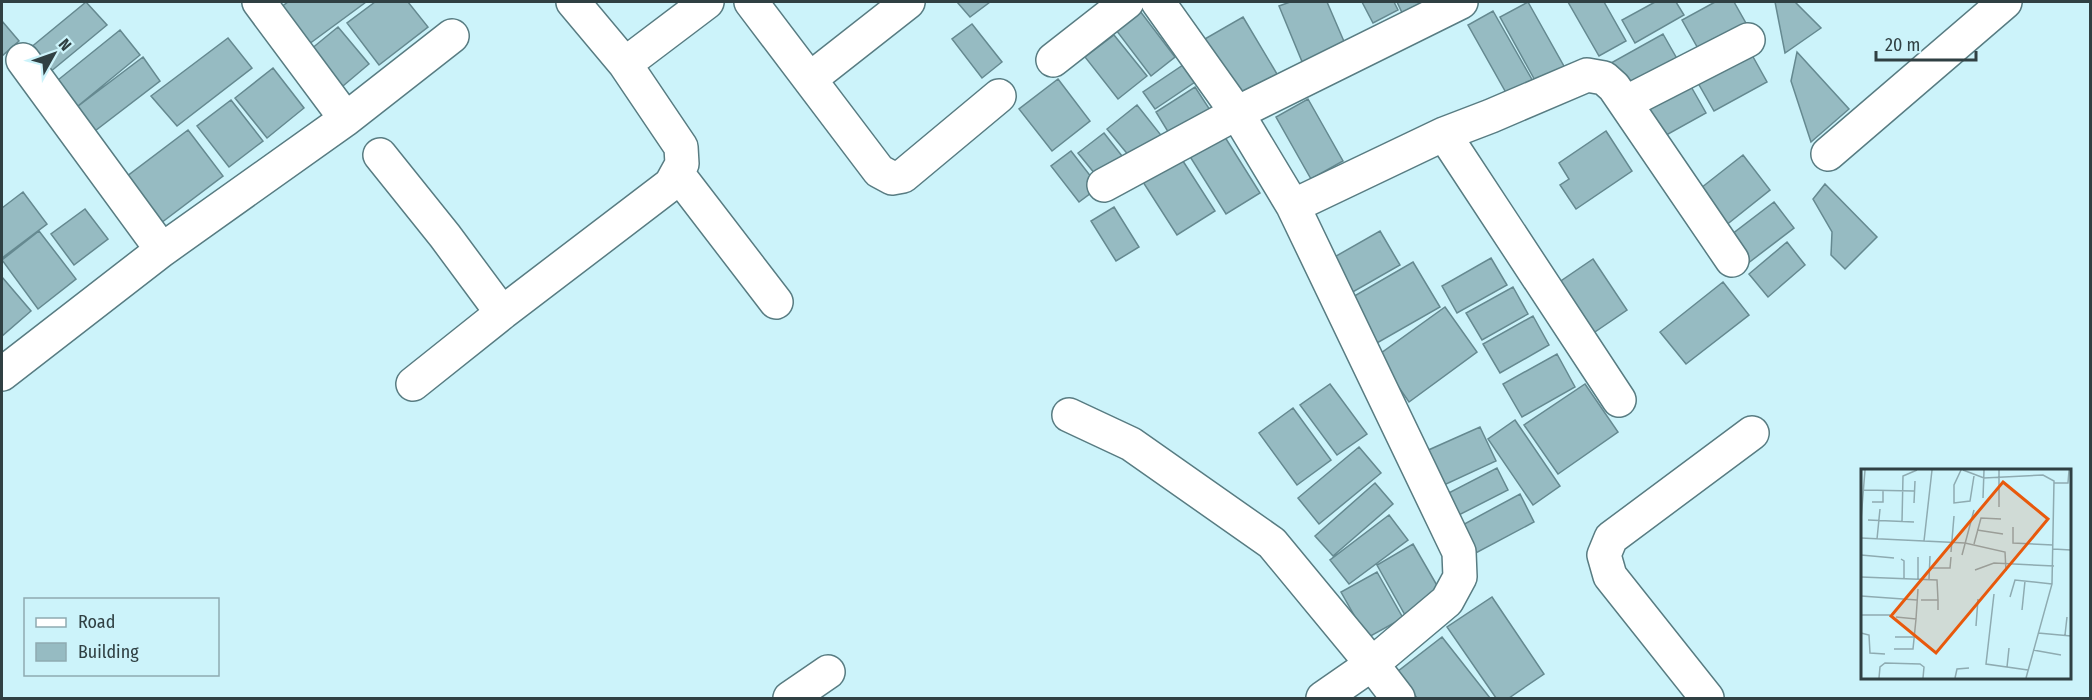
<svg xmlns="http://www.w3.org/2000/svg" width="2092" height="700" font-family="'Fira Sans Condensed',sans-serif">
<rect width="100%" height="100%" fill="#ccf3fa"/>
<path fill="#96bbc2" stroke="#658990" stroke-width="1.5" d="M86,2L107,25L44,77L24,53Z
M288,2H366L305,47L277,10Z
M375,2H408L428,27L379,65L347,23Z
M957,2H990L970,17Z
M1290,2H1327L1346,46L1303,64L1279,6Z
M1362,2H1394L1398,10L1373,23Z
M1397,2H1432L1404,17Z
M1528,2L1565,68L1537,84L1500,17Z
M1568,2H1604L1626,41L1599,56Z
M1655,2H1676L1684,15L1635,43L1622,20Z
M1715,2H1734L1747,25L1700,52L1682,20Z
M1775,2H1795L1821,28L1785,53Z
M1140,11L1175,57L1151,76L1116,30Z
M1493,11L1534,83L1509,98L1468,25Z
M1243,17L1280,79L1240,102L1203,40Z
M2,21L19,41L2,56Z
M972,24L1002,62L982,78L952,39Z
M338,27L369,64L337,91L305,54Z
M120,30L140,55L73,110L53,84Z
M1663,34L1680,64L1628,93L1611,63Z
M1114,35L1147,76L1118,99L1085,57Z
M228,38L252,68L177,126L151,96Z
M1747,46L1767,82L1714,111L1694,76Z
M1797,52L1849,109L1811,142L1791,81Z
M143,57L160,81L91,134L73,110Z
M1183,65L1195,82L1155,109L1143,92Z
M273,68L304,108L267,138L235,98Z
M1058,79L1090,121L1052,151L1019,109Z
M1689,83L1706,113L1661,138L1645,108Z
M1195,87L1210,110L1170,135L1156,112Z
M1308,99L1343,161L1311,179L1276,117Z
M231,100L263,141L229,167L197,126Z
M1137,105L1164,139L1134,162L1107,129Z
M188,130L223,176L157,226L122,180Z
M1606,131L1632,171L1576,209L1560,185L1569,179L1559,163Z
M1104,133L1129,165L1104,185L1078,153Z
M1223,134L1260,193L1226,214L1189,155Z
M1071,151L1099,187L1079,202L1051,166Z
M1743,155L1770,190L1720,230L1692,195Z
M1181,158L1215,211L1177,235L1143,182Z
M1825,184L1877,237L1845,269L1831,255L1832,232L1813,199Z
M23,192L47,224L2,258V208Z
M1774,202L1794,228L1747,264L1727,238Z
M1114,207L1139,247L1116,261L1091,221Z
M85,209L108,239L74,265L51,234Z
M39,231L76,279L38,309L2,260Z
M1380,231L1400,265L1344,297L1324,263Z
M1787,242L1805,265L1768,297L1749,274Z
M1491,258L1507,285L1457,313L1442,286Z
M1593,259L1627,310L1589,336L1555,285Z
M1413,262L1440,307L1370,347L1344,302Z
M2,277L31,311L2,336Z
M1723,282L1749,315L1686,364L1660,332Z
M1513,287L1528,314L1482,340L1466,313Z
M1445,307L1477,352L1409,402L1377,356Z
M1533,316L1549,345L1500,373L1483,344Z
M1557,354L1575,387L1522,417L1503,384Z
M1330,384L1367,434L1337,455L1300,405Z
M1585,384L1618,432L1558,474L1524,425Z
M1293,408L1331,460L1297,485L1259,433Z
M1515,420L1560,486L1533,505L1488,439Z
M1480,427L1496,461L1431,491L1415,456Z
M1359,447L1381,473L1319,524L1298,498Z
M1497,468L1508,490L1447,521L1437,499Z
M1375,483L1393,504L1333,556L1315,536Z
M1520,494L1534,522L1472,555L1457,528Z
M1389,515L1408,540L1349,584L1330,560Z
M1413,544L1442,594L1405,615L1377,565Z
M1377,572L1403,618L1367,638L1341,592Z
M1492,597L1544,674L1509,698H1496L1447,627Z
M1442,637L1490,698H1417L1397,672Z"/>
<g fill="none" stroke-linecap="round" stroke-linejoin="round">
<defs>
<path id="street" d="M259,2L346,119
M751,2L879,171L892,178L903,176L999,96
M1158,2L1237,113L1293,206L1459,552L1460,577L1447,601L1372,664L1323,698
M23,60L162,250L346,119L452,36
M1053,60L1127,2
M625,64L707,2
M810,79L908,2
M1625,103L1748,40
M1444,134L1619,400
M1828,154L2005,2
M380,155L445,236L502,313L413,384
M677,173L776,302
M1104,185L1237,113L1461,2
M1293,206L1444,134L1491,116L1587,75L1604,78L1614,87L1732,260
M502,313L671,184L682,164L681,147L625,64L573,2
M2,374L162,250
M1069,415L1131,444L1272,543L1372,664L1398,698
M790,698L828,672
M1707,698L1610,576L1604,555L1611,538L1752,433"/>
</defs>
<use href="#street" stroke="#587c82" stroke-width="36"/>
<use href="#street" stroke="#fff" stroke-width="33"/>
</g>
<g transform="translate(1861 469)">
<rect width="210" height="210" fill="#ccf3fa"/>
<path fill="none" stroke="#8eabb1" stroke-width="1.5" d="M71,1L63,72L104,74L144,83L145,102M100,1L93,16V34L109,32L113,7M102,1L123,9L182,6L193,12L191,115L165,209M138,1V38M193,14H207L208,1M3,21L53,22M122,29L123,1M11,33H22V21M53,34L54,12M0,51L4,1M7,51L53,53M41,53L42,7L56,1M152,58V74L192,76M116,61L142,65M0,69L63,72M16,70L19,40M113,75L120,49L140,50M192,80L210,81M90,83L93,47M0,86L33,89M101,86L113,41M57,88V110M40,90L43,92V110M68,99H89L90,88M114,101L133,94L193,97M0,108L76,111L77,131M68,110L69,87M133,125L125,195L167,201M0,127L56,131M149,128L154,111L191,115M60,131H77V141M161,141L164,112M0,146H29M35,148L55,150L57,120M115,157L117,130M0,164L8,166L9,184L24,185M177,164L210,167M204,166L206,148M34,168H54M33,180H52L55,150M172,181L200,186M146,198L148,179M18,209L19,198L24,194L59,195L63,198L62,209M94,209L96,200L108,199"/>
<path fill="#e8590c" fill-opacity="0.15" stroke="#e8590c" stroke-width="3" d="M142,13L187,50L75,184L30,147Z"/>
<rect width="210" height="210" fill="none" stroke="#304043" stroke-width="3"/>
</g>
<rect width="2092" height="700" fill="none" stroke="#304043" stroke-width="6"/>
<rect x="24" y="598" width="195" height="78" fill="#ccf3fa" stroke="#8eabb1" stroke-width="1.5"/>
<rect x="36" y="618" width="30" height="9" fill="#ffffff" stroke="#8eabb1" stroke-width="1.5"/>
<text x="78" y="628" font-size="18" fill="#304043">Road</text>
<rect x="36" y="643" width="30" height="18" fill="#96bbc2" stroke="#8eabb1" stroke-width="1.5"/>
<text x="78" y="658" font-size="18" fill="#304043">Building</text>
<g transform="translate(54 54) rotate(50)" stroke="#ccf3fa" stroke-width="4.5" paint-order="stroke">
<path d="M0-4.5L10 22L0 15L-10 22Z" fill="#304043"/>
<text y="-9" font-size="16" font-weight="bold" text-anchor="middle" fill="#304043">N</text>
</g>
<path d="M1876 51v9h100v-9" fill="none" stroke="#304043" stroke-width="3"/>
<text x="1885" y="51" font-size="18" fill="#304043" stroke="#ccf3fa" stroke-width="4.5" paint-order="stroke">20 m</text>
</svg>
